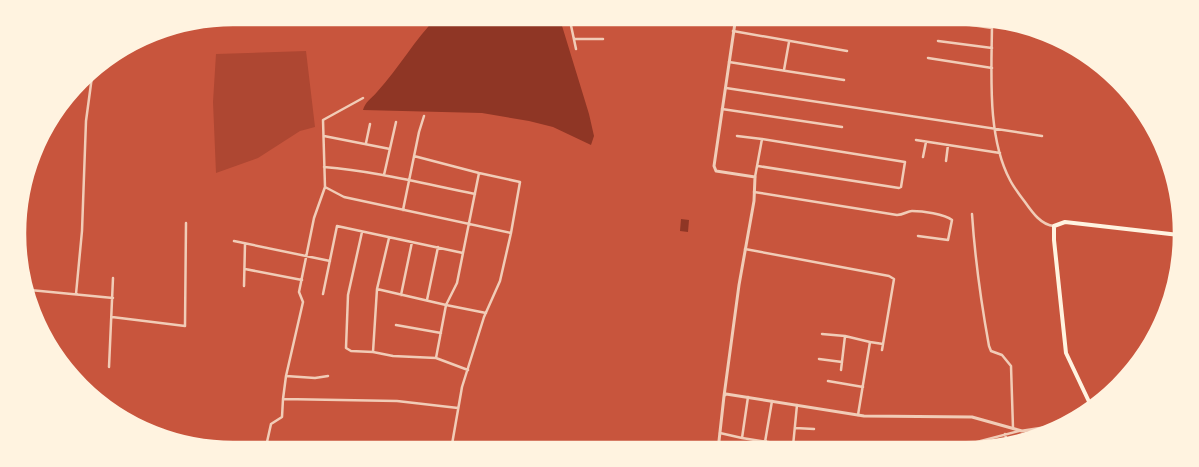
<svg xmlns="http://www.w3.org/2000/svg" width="1199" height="467" font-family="Merriweather,serif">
<rect width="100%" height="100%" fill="#c8553d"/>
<path fill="#ae4732" d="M306,51L315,127L300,131L258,158L216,173L213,102L216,54Z"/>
<path fill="#8f3625" d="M438,16H559L589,114L594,136L591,145L553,127L529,121L482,113L363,110C365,102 372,98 377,92C399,68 415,39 438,16Z
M681,219L689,220L688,232L680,231Z"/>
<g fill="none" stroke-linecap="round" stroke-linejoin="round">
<path stroke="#f1ccb7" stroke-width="2.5" d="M569,16L576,49
M992,20C992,69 986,135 1010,180C1014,188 1020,195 1025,202C1032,212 1041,225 1054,226
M944,21L992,28
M733,31L847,51
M575,39H603
M938,41L992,48
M928,58L992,68
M729,62L844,80
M784,70L789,42
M726,88L1042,136
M722,109L842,127
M324,136L390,149
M737,136L762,139
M916,140L1000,153
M366,143L370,124
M414,156L479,173L520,182L511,233
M923,157L926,142
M946,161L948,145
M324,167C375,171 425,184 475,194
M479,173L457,283L446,305L486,313
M384,175L396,122
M755,177L762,139L905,162L901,187L899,188L758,166
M325,187L344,197L511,233L500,281L484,317L462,387L451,450
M754,192L897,215C904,215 907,211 912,211C922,211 945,214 952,220L948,240L918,236
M403,210L419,132L424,116
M972,214C975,259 981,302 989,346L991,351L1002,355L1011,366L1013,428
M362,232L348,295L346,348L351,351L373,352L393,356L436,358
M389,238L377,289L446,305L436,358L468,370
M234,241L330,261
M745,249L889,276L894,279L882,350
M245,269L302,280
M244,286L245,244
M76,294L82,231L86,121L93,69
M323,294L337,226L463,253
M401,295L412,242
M29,296L30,290L113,298
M427,300L438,247
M112,317L185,326L186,223
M396,325L441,333
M822,334L845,336
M870,342L883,344
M373,352L377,289
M819,359L842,362
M109,367L113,278
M841,370L845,336L870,342L858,415
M286,376L315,378L328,376
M828,381L863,387
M283,399L286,376L303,302L299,292L314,218L325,187L323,120L363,98
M1091,405L1099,403
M795,428L814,429
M720,433L742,438L748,397
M1005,434L1008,445
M742,438L793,446L797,405
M205,441L215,445L216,448
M765,442L772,401
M950,449L1019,431
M265,451L271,424L282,417L283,399L397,401L458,408"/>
<path stroke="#f1ccb7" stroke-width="3" d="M724,396L739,285L754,201L755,177L716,171L714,166L736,16
M718,450L724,396L726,394L864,416L972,417L1022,431L1068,424"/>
<path stroke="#fff3e0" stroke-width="4" d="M1092,408L1066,353L1054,240V226L1065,222L1179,235"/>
</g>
<path d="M0 0H1199V467H0ZM233 25H966A208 208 0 0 1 1174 233V234A208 208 0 0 1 966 442H233A208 208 0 0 1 25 234V233A208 208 0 0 1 233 25Z" fill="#fff3e0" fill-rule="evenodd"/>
<path fill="none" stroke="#fff3e0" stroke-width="2.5" d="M233 25H966A208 208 0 0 1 1174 233V234A208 208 0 0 1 966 442H233A208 208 0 0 1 25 234V233A208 208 0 0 1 233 25Z"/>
</svg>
